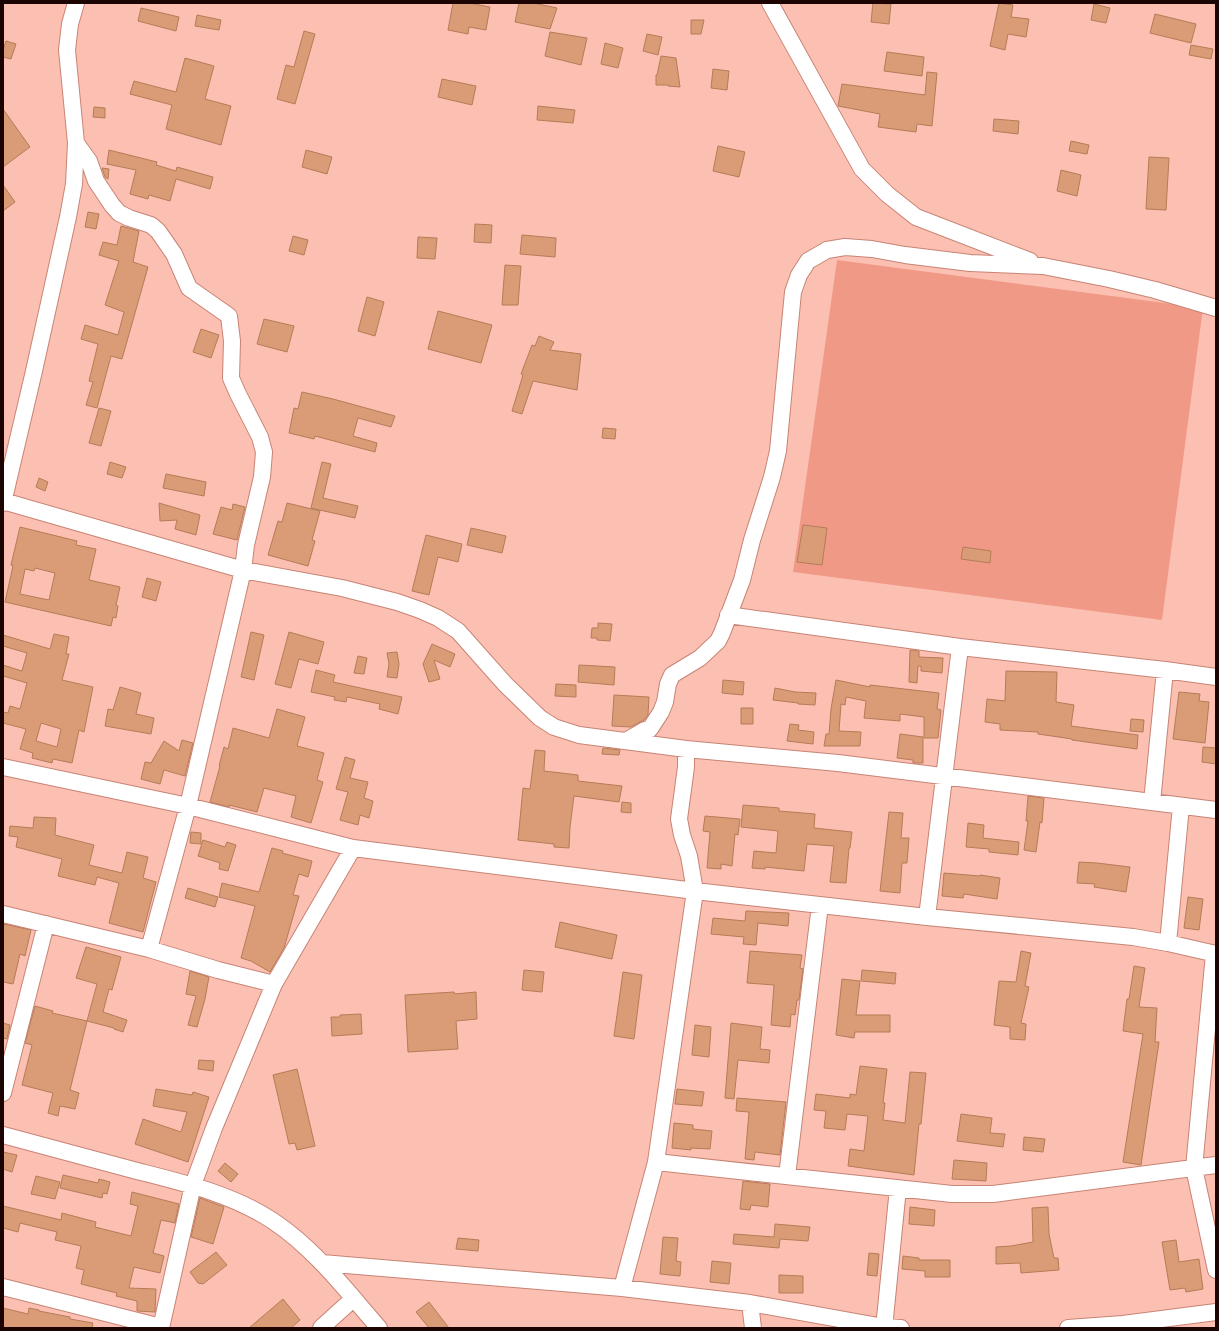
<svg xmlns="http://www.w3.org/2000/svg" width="1219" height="1331" font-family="Barlow,sans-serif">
<rect width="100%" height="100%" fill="#fcc0b3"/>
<path fill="#f19987" d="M837,260L1203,308L1162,620L793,572Z"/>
<path fill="#d99c76" stroke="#b67b56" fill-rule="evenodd" d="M453,3H469L490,7L486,30L469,27L468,34L448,30Z
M519,3H533L557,8L550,29L515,22Z
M873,3L891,4L889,24L871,22Z
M999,3L1013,5L1011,17L1029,19L1026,37L1008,34L1005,50L990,46Z
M1094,4L1110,8L1106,23L1091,20Z
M141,8L179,17L176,31L138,21Z
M1155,14L1196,24L1191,43L1150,33Z
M197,15L221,20L219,30L195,26Z
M691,20H704L701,34H691Z
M304,31L315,34L295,104L277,99L286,65L294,67Z
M550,32L587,38L581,65L545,56Z
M647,34L662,37L658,55L643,51Z
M6,41L16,44L11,59L3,57V50Z
M605,43L623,48L618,68L601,64Z
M1191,45L1213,49L1211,59L1189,55Z
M887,52L924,57L922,76L884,71Z
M661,56L676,58L680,87L668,86V85H656V75H657Z
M185,58L214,66L205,99L231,106L221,145L166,129L172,105L130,94L134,81L176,92Z
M713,69L729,71L727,90L711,88Z
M927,72L937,73L932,126L917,124L916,132L878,127L880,114L838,106L842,84L925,95Z
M442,79L476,86L472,105L438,97Z
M538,106L575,110L573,123L537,120Z
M94,107L105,108V118L93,117Z
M3,109L30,147L3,167Z
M994,119L1019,121L1018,134L993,131Z
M1071,141L1089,145L1087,154L1069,151Z
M718,146L745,152L739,177L713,171Z
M109,150L157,162L156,165L176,171L177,167L213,177L210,189L176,179L170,201L149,195L148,199L130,194L136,170L107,164Z
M306,150L332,157L327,174L302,167Z
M1149,157L1169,158L1166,210L1146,209Z
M102,168L109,169L108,179L105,177Z
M1061,170L1081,175L1077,196L1057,191Z
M3,185L15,202L3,211Z
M88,212L99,214L96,229L85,227Z
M475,224L492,225L491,243L474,242Z
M121,226L139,231L133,262L148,267L122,359L111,356L97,408L86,405L93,382L89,381L98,344L81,339L85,325L118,335L124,312L105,305L119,261L99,255L103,242L117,245Z
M522,235L556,238L555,257L520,254Z
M293,236L308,240L304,255L289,251Z
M418,237L437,238L435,259L417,258Z
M505,265L521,266L518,305H502Z
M367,297L384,302L375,336L358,331Z
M438,311L492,325L481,363L428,349Z
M264,319L294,326L287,352L257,344Z
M201,329L219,335L211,358L193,352Z
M539,336L554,342L550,350L581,354L577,390L533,381L522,414L512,411L523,375L521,374L532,345L535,346Z
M302,392L333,399L395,416L391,427L358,418L353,436L377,443L375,452L315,436L314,439L289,433L294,408L298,409Z
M99,408L111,411L101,446L89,443Z
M603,428L616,429L615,439L602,438Z
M110,462L126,467L122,478L107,474Z
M322,462L331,464L323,498L358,506L355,518L311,508Z
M166,474L206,482L204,496L163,488Z
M39,478L48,482L45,491L36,487Z
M159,503L200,515L196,535L175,529L177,520L160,521Z
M287,503L320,511L312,540L315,541L308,566L268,555L278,521L282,522Z
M233,504L245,507L237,540L213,534L221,507L232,510Z
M803,525L827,528L822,565L797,562Z
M20,527L77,541L76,545L96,549L89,580L120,587L116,605L118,606L116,618L113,617L111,626L5,602L13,566L11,565ZM35,568L55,573L49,600L20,594L25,569L34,571Z
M471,528L506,536L502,553L467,545Z
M426,535L462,544L458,562L438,557L429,595L412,591Z
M963,547L991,551L990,563L961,559Z
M147,578L161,582L156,601L142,597Z
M598,623L612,624L610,641L597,640V638H591L592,628H598Z
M251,632L264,635L254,680L241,677Z
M289,632L324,642L318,664L299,659L291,688L275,684Z
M54,634L69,637L66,654H69L62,680L93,687L84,732L79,730L72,763L53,759L52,763L32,758L33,753L20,749L26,729L3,723V712L8,713L10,706L20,709L27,683L3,676V665L22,671L27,653L3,646V635L50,649ZM41,723L61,729L57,747L36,741Z
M432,644L455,654L450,667L434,660L440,679L429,682L423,664Z
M910,650L919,651V657L943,658L942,673L921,671V666H918L917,683L909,682Z
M397,652L399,664L397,678L387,677L389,664L387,653Z
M358,656L367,658L364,674L354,673Z
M579,665L615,667L614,685L578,682Z
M316,670L335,675L333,682L402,697L398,714L379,709L380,704L347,697L346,702L334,700L335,697L311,692Z
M1006,671L1057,672L1056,702L1074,705L1071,726L1138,735L1137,749L1072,740V739L1038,734V732L1000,730V724L985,722L987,699L1005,701Z
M723,680L744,682L743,695L722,693Z
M836,680L870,687V685L939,693L937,709L941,710L938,738H924V717L900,714V721L864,718L866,701L846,697L845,705L841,704L839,731L861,732L860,746H824L826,734H829L831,709Z
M556,684L576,685V697L555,696Z
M120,687L141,693L136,714L154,718L151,734L105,726L108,709L113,710Z
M775,688L795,692L816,693L815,705L798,704V703L773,700Z
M1179,692L1200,694L1199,701L1209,702L1205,743L1173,739Z
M614,695L649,697L648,715L644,720L631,727L612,726Z
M741,708H753V724H741Z
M277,709L305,717L297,746L324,753L317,780L323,782L311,823L291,817L296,796L264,788L257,812L229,805V807L210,802L220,766H219L224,747L228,749L233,728L269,738Z
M1131,719L1144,720L1143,732L1130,731Z
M790,724L799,725L798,730L814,732L813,744L787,741Z
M900,734L923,737V763H913V760L897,758Z
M182,740L193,743L185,776L164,770L160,784L141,779L145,762L151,763L164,741L179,751Z
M1203,747L1216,748V764L1202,762Z
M603,748L620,750L619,755L602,754Z
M535,750L545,751L544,771L578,775V781L622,786L619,802L574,796L570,827L569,848L554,847V844L518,840L523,788L530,789Z
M345,757L355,760L350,778L368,782L364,798L373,801L369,818L360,815L358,825L340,820L348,792L336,789Z
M1028,796L1044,798L1042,823L1040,822L1036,852L1024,850L1028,821H1026Z
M622,802L631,803V813L621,812Z
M743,805L779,808V811L815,814L814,828L852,832L850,848H849L846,883L830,882L834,846L807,844L804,871L765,867V869L752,868L754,851L776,853L778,831L741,827Z
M889,812L903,813L901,838H909L907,863H902L900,893L880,891Z
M705,816L740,819L738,835L735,834L732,866L721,864V869L707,868L710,832L703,831Z
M34,817L56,818L55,835L94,845L89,865L122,873L127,852L148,857L143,878L156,882L143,932L109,923L119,883L97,877L95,885L58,876L62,859L16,847L18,837L9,836L10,826L33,828Z
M968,823L984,825L983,838L1019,842L1018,855L989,852V849L966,847Z
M191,832L201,833V844L190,843Z
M203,840L225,847L227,842L236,845L228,871L219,869L220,863L198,856Z
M272,848L283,851L282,853L312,861L308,877L299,874L293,895L299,896L284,948L270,972L251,961L241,958L255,906L219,897L222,883L259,892Z
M1079,862L1097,863L1130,867L1126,892L1094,887L1095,884L1077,883Z
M944,873L980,876V875L1000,878L997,899L964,894L963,898L942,896Z
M188,888L218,897L215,907L185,898Z
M1188,897L1203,899L1199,930L1184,928Z
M746,911L789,913L788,926L758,923L756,945L743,944L744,937L711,934L713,918L745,921Z
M560,922L617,935L612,959L555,947Z
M4,924L31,930L25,956L20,954L13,984L3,982V929Z
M86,947L121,957L112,990L109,989L103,1012L127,1020L123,1032L114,1029V1028L87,1021L97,984L76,978Z
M750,951L802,955L800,968L803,969L799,1000H797L795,1015L791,1014L790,1027L771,1025L774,985L747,983Z
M1021,951L1031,953L1025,986L1029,987L1021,1023L1026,1024L1025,1040L1010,1039V1027L994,1025L999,981L1016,982Z
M1134,966L1145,968L1139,1007L1157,1008L1155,1042H1159L1141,1165L1123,1162L1143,1034L1123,1031L1127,999H1129Z
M524,970L544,972L542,992L522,990Z
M862,970L896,973L895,984L861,981Z
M190,971L209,977L205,999L197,1027L188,1025L196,996L186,994Z
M623,972L642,975L634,1039L614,1036Z
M842,979L860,981L856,1015H890V1032H855L854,1038L836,1035Z
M454,992L455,994L476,992L477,1019L456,1021L458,1049L408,1052L405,995Z
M35,1006L53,1011L52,1013L87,1021L70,1090L79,1093L75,1109L60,1106L58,1116L48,1113L53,1093L22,1085L32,1045L25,1043Z
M361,1014L362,1034L332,1036L331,1017H340V1015Z
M3,1023L10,1025L7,1039L3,1038Z
M731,1023L762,1027L760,1049L770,1050L769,1063L738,1060L734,1099L725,1098Z
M695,1025L711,1027L709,1057L692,1055Z
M199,1060L214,1061L213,1071L198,1069Z
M860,1066L887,1069L883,1103H885L883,1120L905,1123L910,1072L926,1073L921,1124H919L914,1175L848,1166L850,1149L864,1151L868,1116L847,1114L845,1130L824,1128L826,1111L814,1110L816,1094L850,1098V1094L856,1095Z
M297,1069L315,1146L297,1150L295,1143L289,1144L273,1075Z
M156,1089L192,1095L193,1092L209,1097L188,1162L135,1144L143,1119L181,1132L187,1112L153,1106Z
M677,1089L704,1092L702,1106L675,1104Z
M737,1098L786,1102L780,1155L755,1152L754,1160L745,1159L749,1112L736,1111Z
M961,1114L992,1118L990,1133L1005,1134L1003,1147L957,1141Z
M674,1123L693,1125V1129L712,1131L710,1149L691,1148V1150L672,1148Z
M1024,1137L1045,1139L1043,1152L1023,1150Z
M3,1152L17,1155L12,1172L3,1169Z
M954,1160L987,1163L986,1181L952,1179Z
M225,1163L238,1174L231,1182L218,1171Z
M63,1175L98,1183L99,1179L110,1182L107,1194L103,1193L102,1198L60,1188Z
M36,1176L60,1182L55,1199L31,1194Z
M743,1181L770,1184L768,1207L751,1205L750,1210L740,1209Z
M132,1192L179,1204L175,1223L161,1220L153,1253L164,1256L160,1273L134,1267L129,1288L156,1289L155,1312L137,1311V1301L116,1296L117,1293L81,1284L84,1270L76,1268L81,1246L55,1240L57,1232L20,1223L18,1232L3,1228V1206L61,1220L62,1213L96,1222L95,1227L131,1236L138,1206L130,1204Z
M200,1198L224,1207L213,1244L191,1237Z
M910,1207L935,1210L934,1226L909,1224Z
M1048,1207L1049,1234L1054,1258H1058L1059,1270L1021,1273L1020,1263L996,1264V1247L1011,1246L1033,1242L1032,1208Z
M775,1224L810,1227L808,1241L780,1239L779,1248L733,1244L734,1234L774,1237Z
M663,1237L678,1238L676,1261L681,1262L680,1276L660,1274Z
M458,1238L479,1240L478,1251L456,1249Z
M1176,1240L1179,1262L1199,1259L1203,1289L1186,1292L1185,1288L1170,1290L1162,1242Z
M216,1252L227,1265L203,1284L198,1283L190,1272Z
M869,1253L879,1254L877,1276L867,1275Z
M903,1256L919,1258V1260H950V1277H925V1271L902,1269Z
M712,1261L731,1263L729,1284L710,1282Z
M779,1275L803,1276V1293H779Z
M283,1299L300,1320L291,1328H249Z
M429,1302L449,1328H429L416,1312Z
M3,1308L28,1314L29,1308L39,1310V1311L70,1317V1319L93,1323L92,1328H3Z"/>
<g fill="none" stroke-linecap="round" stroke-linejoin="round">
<defs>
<path id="minor" d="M770,3L862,169L887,194L916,217L1030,261
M76,143L89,161L96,181L112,205L119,213L129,218L151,225L158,231L174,254L189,288L229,316L232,341L231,378L238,394L260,437L264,452L262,477L246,545L243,570L188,806L149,949
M3,501L243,570L342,588L397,602L420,610L438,618L458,631L505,684L540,718L554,727L579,735L686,749L838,763L1216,810
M3,503L34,371L68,217L74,184L76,143L67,50L70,24L76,3
M728,615L960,647L1165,670L1216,677
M626,741L645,730L650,729L661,712L665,702L668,684L672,675L700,658L718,641L722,633L742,580L752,540L772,477L778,451L793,292L799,275L808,261L827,250L845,247L872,249L905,255L970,263L1043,266L1109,279L1155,290L1216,308
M3,767L188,806L353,848L695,891L927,917L1133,937L1168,943L1216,954
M1152,802L1165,670
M3,914L149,949L218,970L274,984
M927,917L960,647
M1168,943L1181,806
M1214,954L1194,1168L1216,1270
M3,1093L46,924
M3,1135C48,1147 93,1159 137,1171C184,1183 232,1194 273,1221C315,1249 346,1290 379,1328
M656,1162L952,1194H993L1216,1165
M787,1176L820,905
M322,1263L622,1288L750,1303L884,1327L901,1328
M3,1287L161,1327
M622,1288L656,1162L695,891L689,856L682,835L679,819L686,767V749
M750,1303L753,1328
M161,1328L193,1185L214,1128L274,984L353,848
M321,1328L353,1299
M884,1328L898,1188
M1068,1328L1123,1324L1216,1312"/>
</defs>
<use href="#minor" stroke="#c88374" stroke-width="18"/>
<use href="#minor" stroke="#fff" stroke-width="16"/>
</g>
<rect width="1219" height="1331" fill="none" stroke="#1b0402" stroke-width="8"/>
</svg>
